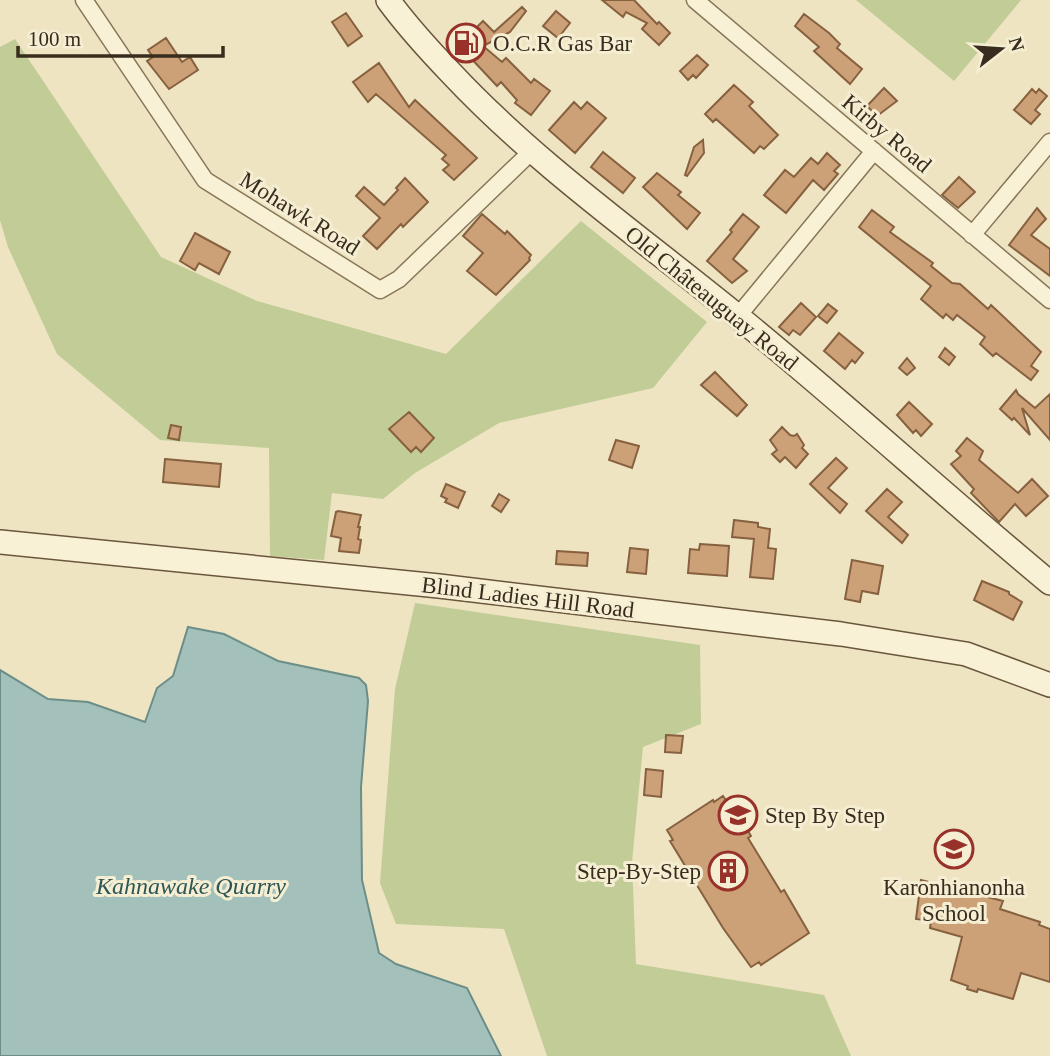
<svg xmlns="http://www.w3.org/2000/svg" width="1050" height="1056" font-family="Georgia,serif">
<rect width="100%" height="100%" fill="#eee4c2"/>
<path fill="#c1cc96" d="M856,0H1021L954,81Z
M15,39L161,257L257,301L446,354L581,221L707,322L653,388L499,423L415,473L383,499L332,493L324,560L270,556L269,448L160,440L57,354L8,247L0,220V47Z
M415,603L700,645L701,724L643,747L632,862L636,964L824,995L851,1056H547L504,929L396,924L380,883L395,689Z"/>
<path fill="#a4c0ba" stroke="#6b8e88" stroke-width="2" d="M188,627L224,634L278,661L359,678L366,685L368,701L361,787L362,880L379,953L396,964L467,988L501,1056H0V670L48,699L88,702L145,722L157,688L173,676Z"/>
<path fill="#cca178" stroke="#87613f" stroke-width="2" d="M602,0H634L657,24L659,22L670,33L659,45L642,29L647,23L626,12L623,17Z
M522,7L526,11L510,32L483,46L502,62L506,58L531,83L534,79L550,91L531,115L515,103L517,100L501,82L497,86L466,53L458,60L448,49L457,41L460,44L483,21L494,32Z
M556,11L570,23L558,38L543,26Z
M346,13L362,36L348,46L332,22Z
M804,14L829,33L840,44L837,48L862,69L850,84L814,51L819,47L795,26Z
M166,38L182,62L190,57L198,70L169,89L147,61L153,57L148,50Z
M697,55L708,65L696,78L693,75L688,80L680,71Z
M379,63L409,107L415,100L477,158L454,180L443,170L449,165L442,159L446,155L376,94L368,102L353,82Z
M734,85L753,102L749,106L778,135L764,149L760,146L754,153L716,119L713,122L705,114Z
M884,88L897,101L877,116L867,106Z
M1032,89L1036,93L1039,89L1047,96L1035,110L1040,114L1031,124L1014,110Z
M574,102L581,109L587,102L606,118L575,153L549,130Z
M703,140L704,153L687,176L685,175L694,147Z
M603,152L635,178L623,193L591,167Z
M827,153L840,165L834,171L838,174L824,190L813,180L786,213L764,195L785,170L794,177L811,158L818,164Z
M657,173L681,192L678,195L700,213L687,229L643,187Z
M959,177L975,192L958,208L942,195Z
M405,178L428,202L403,227L401,224L377,249L363,236L380,218L356,196L364,187L384,205L398,190L396,188Z
M1037,208L1046,219L1031,235L1050,249V276L1009,245Z
M872,210L894,227L890,232L933,263L931,266L952,283L960,284L988,309L991,305L1041,352L1031,366L1038,371L1031,380L996,353L993,356L980,344L985,337L957,315L953,320L946,314L943,318L921,299L931,286L859,227Z
M482,214L505,234L507,231L531,255L529,258L530,260L496,295L467,271L483,253L463,236Z
M743,214L759,227L733,259L747,271L732,283L707,261L732,232L730,230Z
M195,233L230,252L219,274L199,263L195,270L180,261Z
M801,303L816,317L800,335L793,330L789,335L779,327Z
M828,304L837,311L827,323L818,316Z
M839,333L863,353L855,363L852,360L845,369L824,351Z
M945,348L955,357L949,365L939,357Z
M907,358L915,368L907,375L899,368Z
M715,372L747,405L737,416L701,385Z
M1016,390L1018,394L1035,408L1050,394V440L1022,408L1030,435L1014,418L1012,420L1000,409Z
M909,402L932,424L921,436L916,430L913,433L897,415Z
M409,412L434,438L421,452L416,447L411,452L389,429Z
M171,425L181,427L179,440L168,438Z
M782,427L790,435L794,436L797,434L804,445L802,448L808,454L796,468L785,457L780,462L772,454L777,450L770,440Z
M967,438L983,451L979,460L1018,493L1032,479L1048,496L1026,516L1015,504L999,522L971,493L974,489L951,464L961,456L956,451Z
M616,440L639,446L632,468L609,460Z
M836,458L847,468L828,488L847,504L840,513L810,484Z
M165,459L221,464L219,487L163,482Z
M446,484L465,492L458,508L445,502L447,499L441,496Z
M887,489L902,502L888,517L908,535L902,543L866,511Z
M499,494L509,500L501,512L492,506Z
M338,511L361,515L358,527H360L358,539L361,540L359,553L339,551L341,538L331,536L336,512Z
M734,520L758,523V527L770,529L768,548L776,549L773,579L750,577L754,539L732,537Z
M700,544L729,546L727,576L688,573L690,549L699,550Z
M630,548L648,550L646,574L627,572Z
M557,551L588,553L587,566L556,564Z
M852,560L883,566L878,594L862,591L860,602L845,599Z
M982,581L1009,592V594L1022,602L1013,620L974,600Z
M666,735L683,736L681,753L665,752Z
M646,769L663,771L661,797L644,795Z
M723,796L729,805L731,804L751,836L748,838L781,892L784,890L809,933L761,965L759,962L751,967L723,928L670,841L673,840L667,830L713,800L714,802Z
M921,880L1003,901L1000,909L1040,922L1039,925L1050,929V982L1021,973L1013,999L978,989L977,992L967,989L968,986L951,980L962,937L930,928L931,921L916,919Z"/>
<g fill="none" stroke-linecap="round" stroke-linejoin="round">
<defs>
<path id="street" d="M84,0L205,180L380,290L399,279L532,151
M695,0L1050,300
M972,235L1050,142
M738,316L874,151"/>
<path id="secondary" d="M388,0C407,26 428,49 450,72C536,164 639,236 736,315C843,402 944,495 1050,583
M0,542L439,586L841,634L966,654L1050,685"/>
</defs>
<use href="#street" stroke="#887659" stroke-width="19"/>
<use href="#secondary" stroke="#69563c" stroke-width="26"/>
<use href="#street" stroke="#f9f1d5" stroke-width="16"/>
<use href="#secondary" stroke="#f9f1d5" stroke-width="23"/>
</g>
<defs>
<symbol id="fuel-ring" viewBox="-11 -11 22 22"><circle r="9.5" fill="#f5eed2" stroke="#973129" stroke-width="1.5"/><path d="M-5.5-6h7V0h2V4h1.3V-2.5L3-4.5l.8-.8L6-3V5H2.5V1h-1V6h-7ZM-4.2-4.7v3.2H.2V-4.7Z" fill="#973129"/></symbol>
<symbol id="school-ring" viewBox="-11 -11 22 22"><circle r="9.5" fill="#f5eed2" stroke="#973129" stroke-width="1.5"/><path d="M0-5L7-2L0 1L-7-2ZM-4 1L0 2.5L4 1V4Q0 6-4 4Z" fill="#973129"/></symbol>
<symbol id="building-ring" viewBox="-11 -11 22 22"><circle r="9.5" fill="#f5eed2" stroke="#973129" stroke-width="1.5"/><path d="M-4-6H4V6H1V3H-1V6H-4ZM-2.5-4.3h1.7v1.8h-1.7ZM.8-4.3h1.7v1.8H.8ZM-2.5-1h1.7V.8h-1.7ZM.8-1h1.7V.8H.8Z" fill="#973129"/></symbol>
</defs>
<g fill-rule="evenodd">
<use href="#fuel-ring" x="444" y="21" width="44" height="44"/>
<use href="#school-ring" x="716" y="793" width="44" height="44"/>
<use href="#school-ring" x="932" y="827" width="44" height="44"/>
<use href="#building-ring" x="706" y="849" width="44" height="44"/>
</g>
<g text-anchor="middle" stroke-width="6" stroke-linejoin="round" paint-order="stroke">
<g font-size="23" fill="#372c1d" stroke="#f5eed2" text-anchor="start">
<text x="493" y="51">O.C.R Gas Bar</text>
<text x="765" y="823">Step By Step</text>
<text x="701" y="879" text-anchor="end">Step-By-Step</text>
<text x="954" y="895" text-anchor="middle">Karonhianonha<tspan x="954" dy="26">School</tspan></text>
</g>
<g font-size="23" fill="#372c1d" stroke="#f5eed2">
<text transform="translate(887 133) rotate(40)" y="8">Kirby Road</text>
<text transform="translate(300 213) rotate(32)" y="8">Mohawk Road</text>
<text transform="translate(712 298) rotate(39)" y="8">Old Châteauguay Road</text>
<text transform="translate(528 597) rotate(7)" y="8">Blind Ladies Hill Road</text>
</g>
<g font-size="24" font-style="italic" fill="#2d5757" stroke="#f5eed2">
<text x="191" y="894">Kahnawake Quarry</text>
</g>
</g>
<g transform="translate(1001 49) rotate(73)" stroke="#f5eed2" stroke-width="5" paint-order="stroke">
<path d="M0-5L12 26L0 18L-12 26Z" fill="#372c1d"/>
<text y="-10" font-size="19" font-weight="bold" text-anchor="middle" fill="#372c1d">N</text>
</g>
<path d="M18 46v10h205v-10" fill="none" stroke="#372c1d" stroke-width="3.5"/>
<text x="28" y="46" font-size="21" fill="#372c1d" stroke="#f5eed2" stroke-width="5" paint-order="stroke">100 m</text>
</svg>
